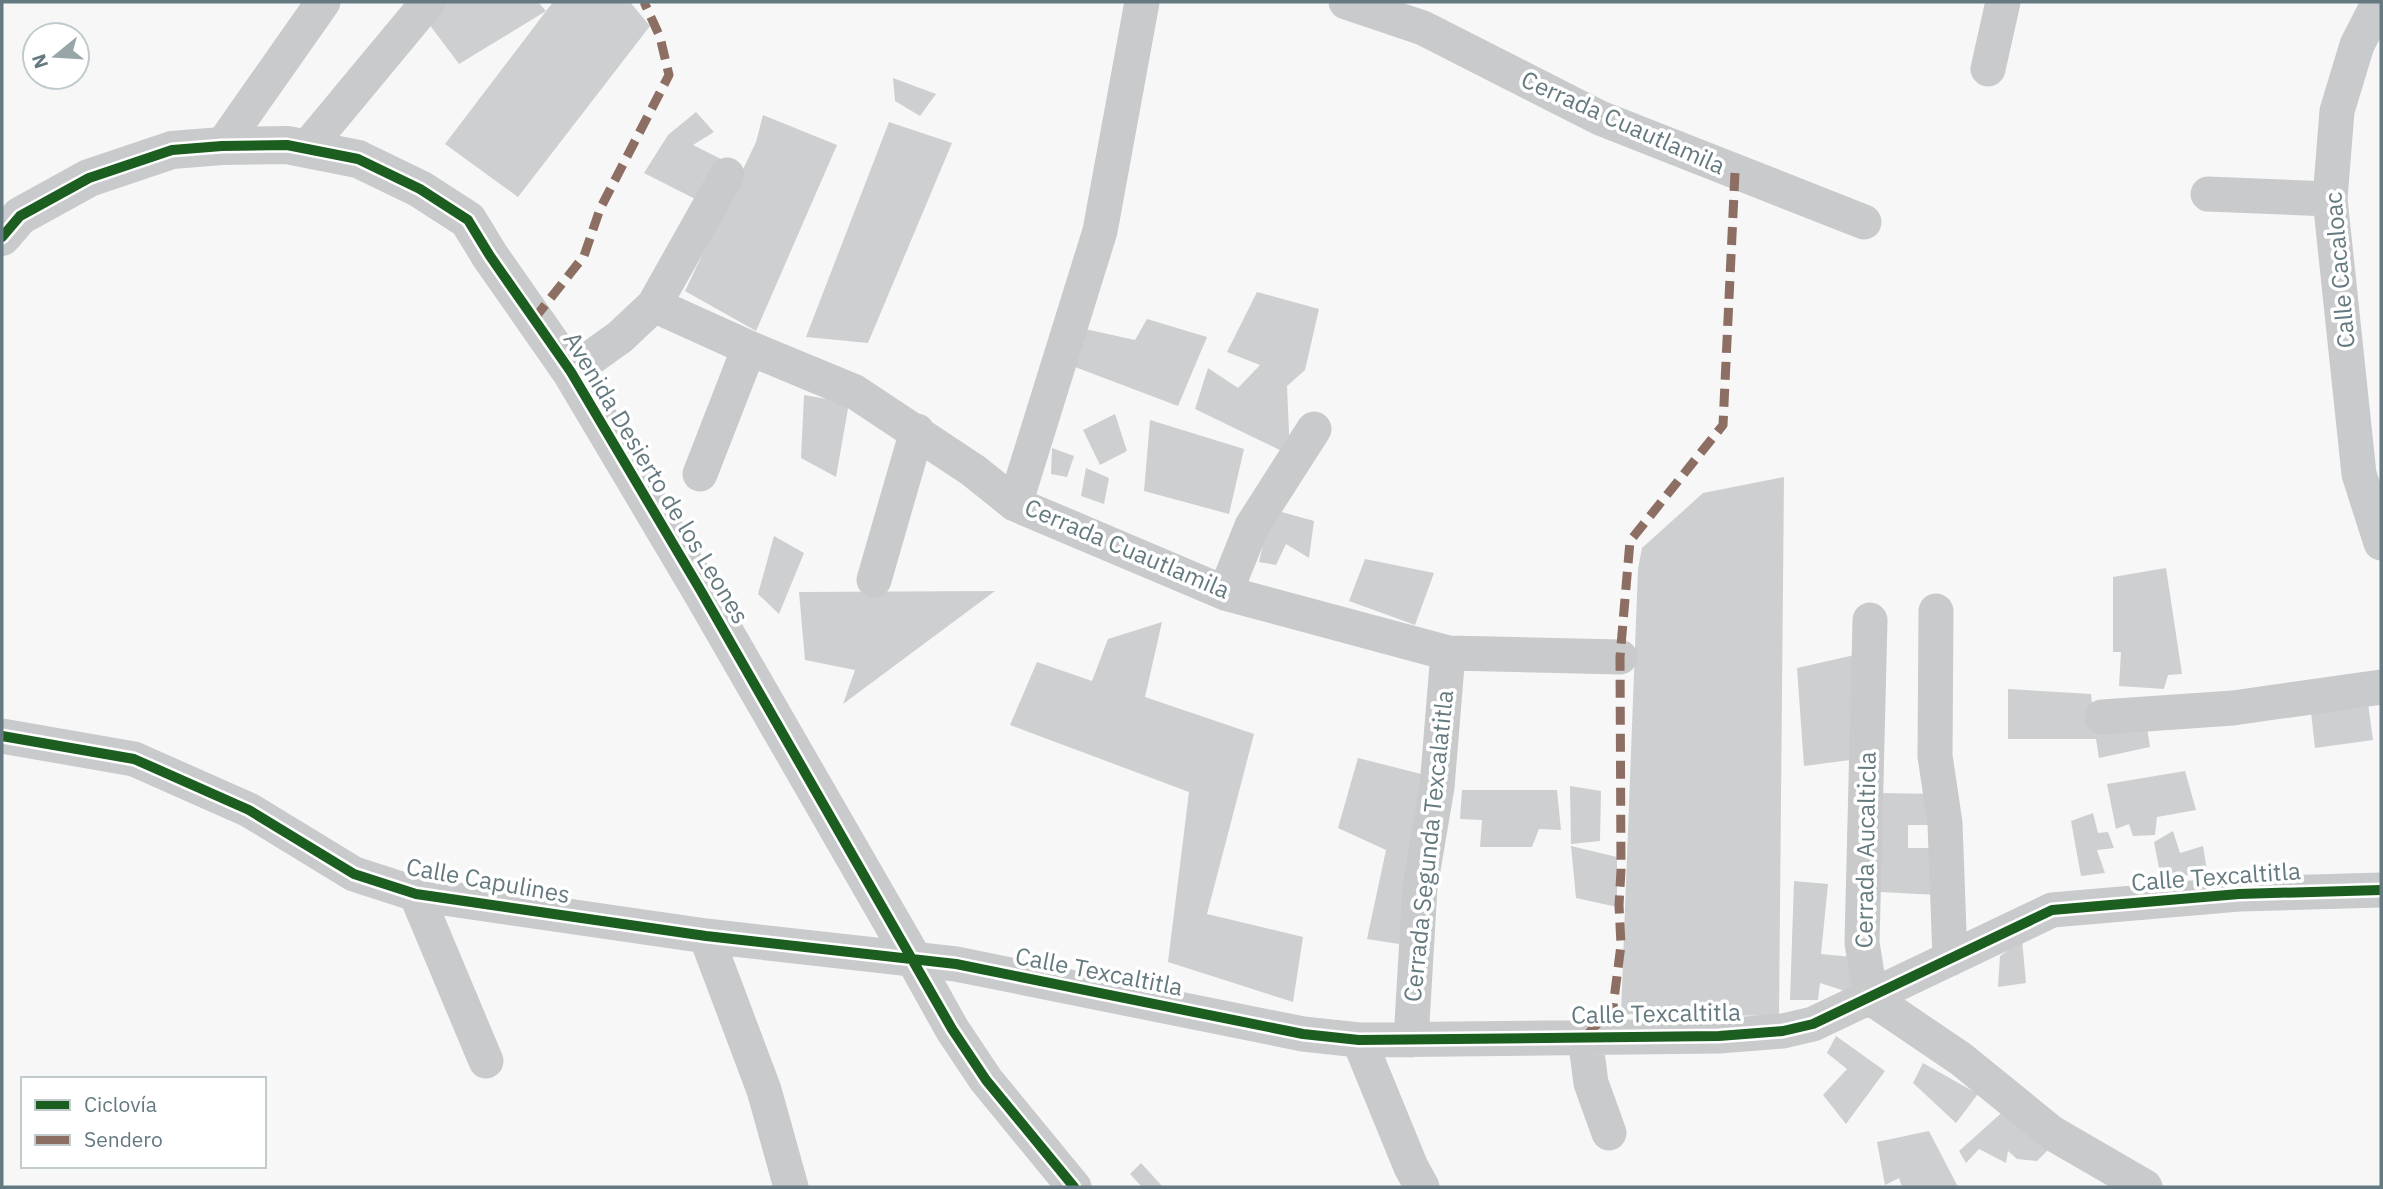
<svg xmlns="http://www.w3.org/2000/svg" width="2383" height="1189" font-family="'IBM Plex Sans',sans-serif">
<rect width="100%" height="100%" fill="#f7f7f7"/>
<path fill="#cecfd0" d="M442,2H538L546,11L459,64L426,20Z
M553,2H630L650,26L518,197L445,144Z
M893,78L936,94L920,116L895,101Z
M696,112L714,132L693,145L727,162L705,204L644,173L668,135Z
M763,115L837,145L756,331L685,291L756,142Z
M889,122L952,143L868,343L806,337Z
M1257,292L1319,309L1305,370L1287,386L1290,455L1195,409L1208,368L1238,388L1260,365L1227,352Z
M1147,319L1207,337L1178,406L1075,367L1085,329L1135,340Z
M804,395L849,403L836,477L801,458Z
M1115,414L1127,451L1100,465L1083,430Z
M1150,420L1244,449L1229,514L1144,491Z
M1052,448L1074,456L1067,477L1051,474Z
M1086,468L1109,478L1104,504L1081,496Z
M1784,477L1779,1016L1621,1014L1638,569L1642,548L1703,493Z
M1271,509L1314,521L1309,558L1286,544L1276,565L1259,562Z
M774,536L804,553L779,614L758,594Z
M1365,559L1434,573L1415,625L1349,601Z
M2166,568L2182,674L2168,675L2164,689L2119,686L2121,652H2113V577Z
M995,591L843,704L855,670L805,660L799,592Z
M1162,622L1145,697L1254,734L1207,914L1303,937L1293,1002L1168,962L1189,792L1010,725L1037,662L1092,681L1108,639Z
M1859,654L1858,759L1804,766L1797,668Z
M2008,689L2091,694L2094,724L2146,720L2150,747L2099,758L2096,739H2008Z
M2367,696L2373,740L2315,748L2310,703Z
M1358,758L1433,777L1399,944L1367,939L1386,850L1338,828Z
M2185,771L2196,810L2157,817L2155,835L2133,836L2129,824L2116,829L2107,784Z
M1570,786L1601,791L1600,841L1571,844Z
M1462,790H1557L1561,830L1539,829L1532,847H1480L1482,820L1460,819Z
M1879,793L1938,794L1940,825H1908V848H1942L1938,895L1880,892Z
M2093,813L2098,833L2108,832L2114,848L2097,850L2105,873L2081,876L2071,821Z
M2173,831L2180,853L2203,846L2207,871L2174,878L2171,870L2160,873L2154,842Z
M1571,846L1617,857V907L1576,898Z
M1794,881L1828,884L1821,954L1852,957L1851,993L1820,983L1818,1000H1790Z
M2022,940L2026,983L1998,987L2000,956Z
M1836,1036L1885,1071L1846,1124L1823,1095L1847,1069L1827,1053Z
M1923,1063L1978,1094L1956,1123L1913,1083Z
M2007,1108L2055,1143L2037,1161L2017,1159L2008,1151L2006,1163L1979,1149L1966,1163L1959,1151Z
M1929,1131L1958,1187H1902L1899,1178L1885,1185L1877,1142Z
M1141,1163L1163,1187H1142L1130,1174Z"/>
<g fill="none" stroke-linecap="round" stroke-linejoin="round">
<path stroke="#c8cacb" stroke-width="35" d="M1346,2L1423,28L1600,118L1864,222
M2379,2L2357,45L2337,111L2330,199L2359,474L2381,543
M1988,69L2003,2
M222,146L323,2
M306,149L428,2
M2208,194L2330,199
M654,305L749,348L855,392L974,471L1015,504L1225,593L1448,653L1620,657
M571,372L620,337L654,305L727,175
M700,474L749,348
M1015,504L1100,231L1142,2
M874,580L917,431
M1225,593L1252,526L1314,429
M1936,611L1935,756L1945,823L1950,959
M1870,620L1862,943L1871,998L1961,1059L2052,1133L2145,1187
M2102,717L2233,708L2381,687
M2,736L134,759L249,810L354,874L416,894L706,936L956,964L1303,1034L1359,1040L1719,1036L1783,1031L1813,1024L2052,910L2239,894L2381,890
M416,894L486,1061
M706,936L764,1090L791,1187
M913,959L952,1029L986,1080L1074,1187
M1585,1037L1591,1083L1609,1133
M1359,1040L1411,1167L1422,1187
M1411,1040L1420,887L1437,787L1448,653"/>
<path stroke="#c8cacb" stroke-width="38" d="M2,237L20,216L89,178L172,150L222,146L287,145L358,159L420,189L468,220L490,256L571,372L701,591L913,959"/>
<path stroke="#8d6e63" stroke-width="9" stroke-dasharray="18 9" stroke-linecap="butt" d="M534,319L584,256L600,209L669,75L660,37L644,2
M1585,1037L1613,1007L1621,945L1619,905L1621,870L1620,657L1630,541L1723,425L1735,172"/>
<defs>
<path id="cycleway" d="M2,237L20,216L89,178L172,150L222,146L287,145L358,159L420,189L468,220L490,256L571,372L701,591L952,1029L986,1080L1074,1187
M2,736L134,759L249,810L354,874L416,894L706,936L956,964L1303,1034L1359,1040L1719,1036L1783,1031L1813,1024L2052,910L2239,894L2381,890"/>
</defs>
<use href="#cycleway" stroke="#fff" stroke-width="15"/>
<use href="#cycleway" stroke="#1b5e20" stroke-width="10"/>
</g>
<g text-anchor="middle" stroke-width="7" stroke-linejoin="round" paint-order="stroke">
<g font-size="24" fill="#657a80" stroke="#fff">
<text transform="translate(1623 123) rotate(24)" y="8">Cerrada Cuautlamila</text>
<text transform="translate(2340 270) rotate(-95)" y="8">Calle Cacaloac</text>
<text transform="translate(656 478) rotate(59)" y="8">Avenida Desierto de los Leones</text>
<text transform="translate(1127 549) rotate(23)" y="8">Cerrada Cuautlamila</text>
<text transform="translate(1429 846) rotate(-84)" y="8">Cerrada Segunda Texcalatitla</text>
<text transform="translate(1866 850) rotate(-89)" y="8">Cerrada Aucalticla</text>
<text transform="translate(2216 877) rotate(-4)" y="8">Calle Texcaltitla</text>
<text transform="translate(488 881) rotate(10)" y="8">Calle Capulines</text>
<text transform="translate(1099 972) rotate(11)" y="8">Calle Texcaltitla</text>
<text transform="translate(1656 1014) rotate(-1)" y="8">Calle Texcaltitla</text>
</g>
</g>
<rect width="2383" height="1189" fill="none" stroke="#657a80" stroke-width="7"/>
<rect x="21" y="1077" width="245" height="91" fill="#ffffff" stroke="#c1cacc" stroke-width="2"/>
<rect x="35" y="1100" width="35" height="10" fill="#1b5e20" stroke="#c1cacc" stroke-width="2"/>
<text x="84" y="1112" font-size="21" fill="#657a80">Ciclovía</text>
<rect x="35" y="1135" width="35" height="10" fill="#8d6e63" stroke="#c1cacc" stroke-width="2"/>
<text x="84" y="1147" font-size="21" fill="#657a80">Sendero</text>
<g transform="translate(56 56) rotate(252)"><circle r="33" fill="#ffffff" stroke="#c1cacc" stroke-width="2"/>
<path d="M0-5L12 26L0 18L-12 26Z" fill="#98a6aa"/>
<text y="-10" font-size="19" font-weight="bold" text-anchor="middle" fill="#657a80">N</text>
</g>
</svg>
